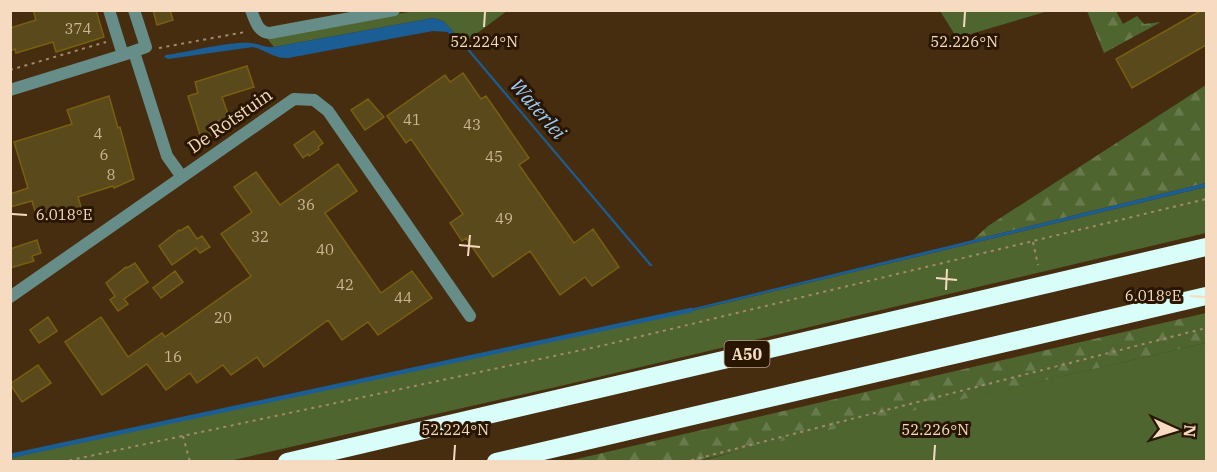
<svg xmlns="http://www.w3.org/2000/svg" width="1217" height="472" font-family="'IBM Plex Serif',serif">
<defs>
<pattern id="forest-firs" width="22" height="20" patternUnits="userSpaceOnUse" patternTransform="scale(1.5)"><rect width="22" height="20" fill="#4e6530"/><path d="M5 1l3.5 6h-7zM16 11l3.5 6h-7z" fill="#687a4c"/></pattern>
</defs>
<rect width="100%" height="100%" fill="#462d0f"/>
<path fill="#4e6530" d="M415,11H507L464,43L443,21L433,18L274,47L265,36Z
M940,11H1048L957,38Z
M1206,187V233L569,384L229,461L11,462L10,458L686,310L687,312L692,311Z
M1206,343V461L696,462L746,449Z"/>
<path fill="url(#forest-firs)" d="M1087,11H1116L1123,24L1137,16L1144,24L1161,22L1104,53Z
M1206,85V183L973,240L988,226Z
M1206,313V343L696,461H568Z"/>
<path fill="#1b5d95" d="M433,18L443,21L464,43L653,266H650L462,44L447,32L433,31L288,58C275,59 265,50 253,47L168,59L164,57L166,55C189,52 230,41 251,43C259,44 266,48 274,47Z
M1206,183V187L692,311L687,312L686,310Z"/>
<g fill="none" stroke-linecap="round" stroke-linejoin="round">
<path stroke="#1b5d95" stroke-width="4.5" d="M10,456L691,310"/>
</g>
<path fill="#5a491b" stroke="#795f12" stroke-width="1.5" d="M33,10H96L104,37L56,52L53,42L16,53L15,49L10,51V28L36,20Z
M153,10H170L173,20L157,25Z
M1202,10H1206V45L1132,88L1116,59Z
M247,66L254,87L222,97L229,117L218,121L221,128L202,141L188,96L198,93L195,82Z
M463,73L481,99L486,96L529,158L519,165L574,243L593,229L619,267L592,286L585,277L560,295L530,251L493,277L466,238L462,241L450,223L463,214L411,139L406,143L387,116L445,75L450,82Z
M109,96L118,128L120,127L134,179L114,188L113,186L78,197L81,207L38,221L32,201L10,207V194L28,188L14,142L72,124L67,110Z
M368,99L384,117L365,130L351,110Z
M314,131L323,143L318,147L319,149L309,156L308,154L303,158L294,145Z
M338,164L357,191L325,213L381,293L412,271L432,298L378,335L368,322L342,340L328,320L264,367L257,357L231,375L223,365L197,383L190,373L166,390L147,364L102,395L65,342L101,317L128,357L162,333L165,337L251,276L221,234L252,212L234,187L256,172L280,205Z
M188,226L197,239L202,236L210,247L200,253L196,248L172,265L159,246L179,230L180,231Z
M37,240L41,253L32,256L34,261L10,268V249Z
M135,263L148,282L124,299L128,304L118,311L110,300L115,296L106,283L126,267L127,268Z
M175,271L183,282L161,298L153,288Z
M48,317L57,331L39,343L30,330Z
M38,365L51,383L22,402L10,384Z"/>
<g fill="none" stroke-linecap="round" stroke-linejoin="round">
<path stroke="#a3896c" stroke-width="2" stroke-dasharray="3 4.5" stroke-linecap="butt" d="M159,48L245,32
M10,70L106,42
M1033,242L1038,265
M183,436L190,462
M62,462L605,345L1206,199
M684,462L1206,328"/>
<path stroke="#678d89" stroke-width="12" d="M109,10L123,55L146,47L134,10
M251,10C255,20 258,33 270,33L394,10
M134,52L167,156L182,177
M10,90L123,55
M10,297L294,99L314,100L328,111L470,316"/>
<path stroke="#d9fdf9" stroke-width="18" d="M287,462L1206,247
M496,462L1206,296"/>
</g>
<path fill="none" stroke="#f6dbc0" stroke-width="2" d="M484,27L485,12M964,27L965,12M12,214L27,215M459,245L480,247M468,256L470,235M936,278L957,280M946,290L947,269M1190,296L1205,297M454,460L455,445M934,460L935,445"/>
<g text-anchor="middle" stroke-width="6" stroke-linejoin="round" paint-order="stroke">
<g font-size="15" fill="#cfb697">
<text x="78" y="34">374</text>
<text x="412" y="125">41</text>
<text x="472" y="130">43</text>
<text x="98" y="139">4</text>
<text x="104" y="160">6</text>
<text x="494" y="162">45</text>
<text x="111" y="180">8</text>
<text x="306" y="210">36</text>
<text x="504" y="224">49</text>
<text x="260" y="242">32</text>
<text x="325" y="255">40</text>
<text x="345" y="290">42</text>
<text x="403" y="303">44</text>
<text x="223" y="323">20</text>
<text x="173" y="362">16</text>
</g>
<rect fill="#291601" stroke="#b8a087" stroke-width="1.5" x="724.5" y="341" width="45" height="26" rx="4.5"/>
<g font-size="16" font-weight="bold" fill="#f6dbc0">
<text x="747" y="360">A50</text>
</g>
<g font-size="18" fill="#f6dbc0" stroke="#291601">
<text transform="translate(230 121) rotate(-35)" y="6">De Rotstuin</text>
</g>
<g font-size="20" font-style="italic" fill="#9ccdfc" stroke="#291601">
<text transform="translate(538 109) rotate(49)" y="7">Waterlei</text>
</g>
</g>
<g font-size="15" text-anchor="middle" fill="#f6dbc0" stroke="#291601" stroke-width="6" stroke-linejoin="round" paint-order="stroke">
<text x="484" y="47">52.224°N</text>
<text x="964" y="47">52.226°N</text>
<text x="64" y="220">6.018°E</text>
<text x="1153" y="301">6.018°E</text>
<text x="455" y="435">52.224°N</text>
<text x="935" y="435">52.226°N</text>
</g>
<rect width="1217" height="472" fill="none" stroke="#f6dbc0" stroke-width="24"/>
<g transform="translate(1175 430) rotate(94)" stroke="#291601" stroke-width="4.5" paint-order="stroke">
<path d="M0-4.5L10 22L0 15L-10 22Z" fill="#f6dbc0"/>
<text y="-9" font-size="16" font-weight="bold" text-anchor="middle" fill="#f6dbc0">N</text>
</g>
</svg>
